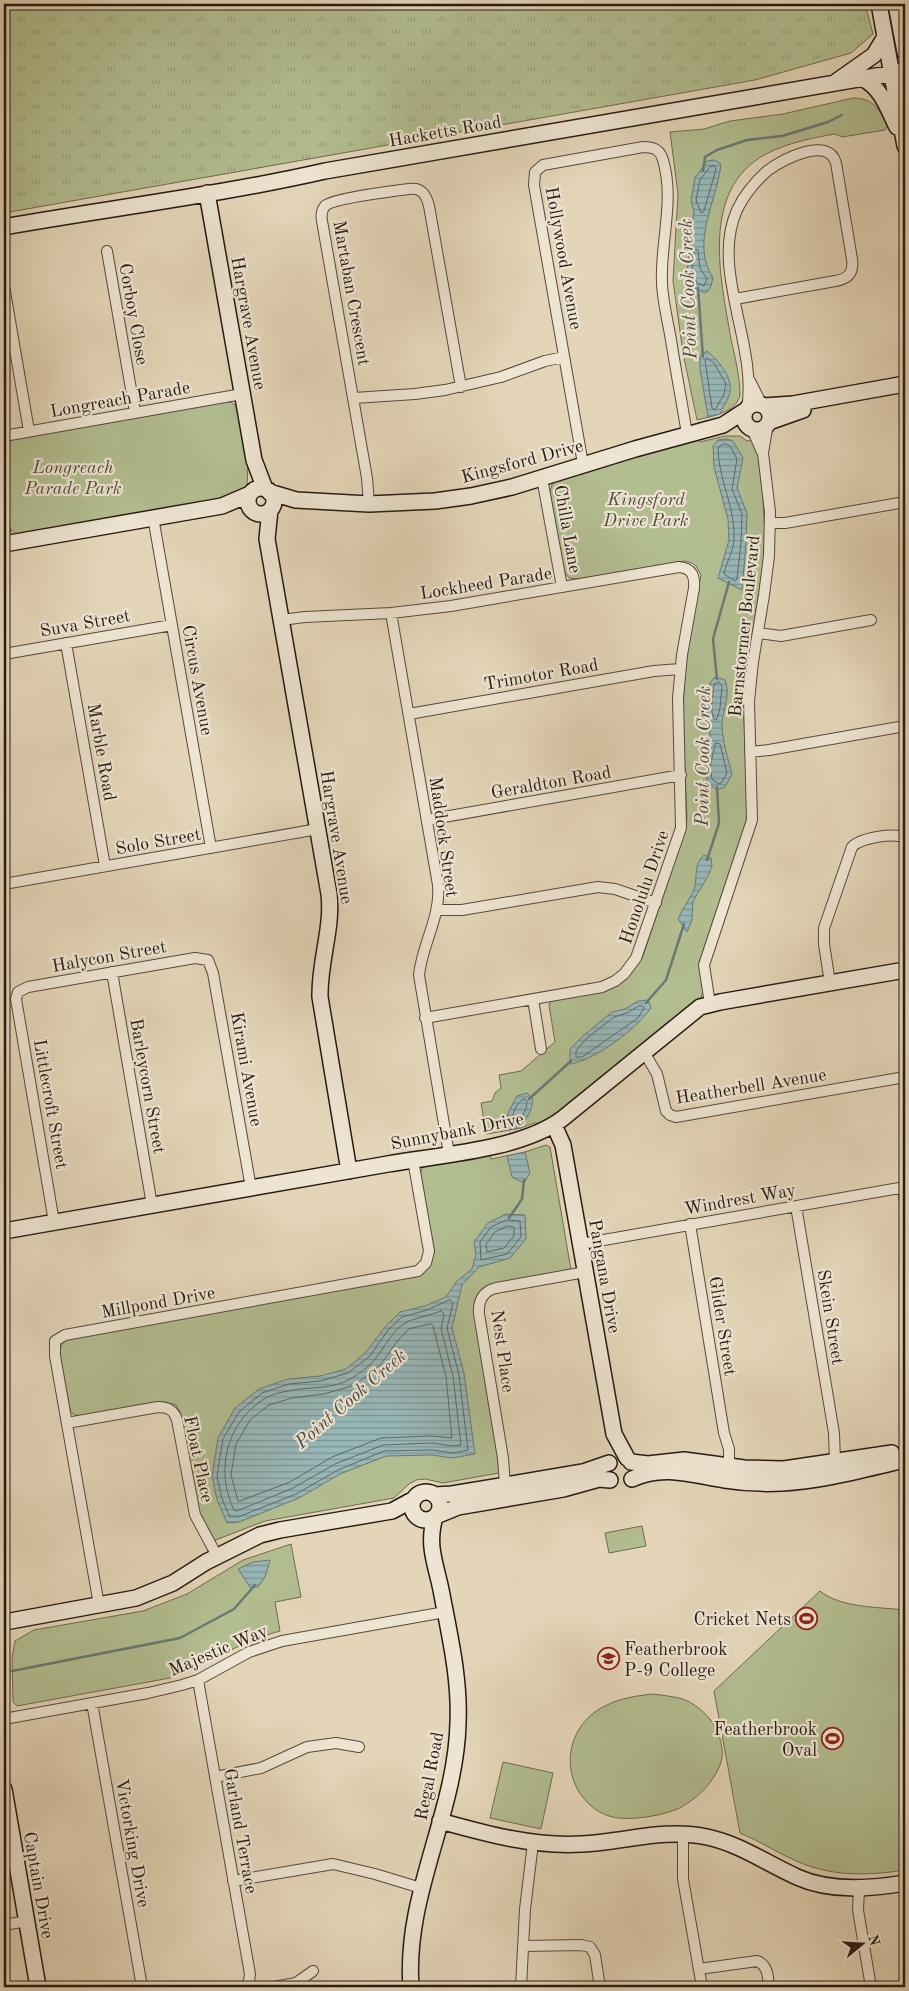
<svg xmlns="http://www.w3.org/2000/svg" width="909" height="1991" font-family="'Old Standard TT',serif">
<defs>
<pattern id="grass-tufts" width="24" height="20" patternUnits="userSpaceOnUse" patternTransform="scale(1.25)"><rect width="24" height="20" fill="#b2bd90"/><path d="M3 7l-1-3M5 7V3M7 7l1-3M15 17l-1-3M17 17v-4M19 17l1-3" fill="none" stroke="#99a27b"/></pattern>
<pattern id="water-rules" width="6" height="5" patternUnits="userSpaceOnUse" patternTransform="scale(1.25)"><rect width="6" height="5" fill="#98b7b7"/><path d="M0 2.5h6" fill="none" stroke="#7c9494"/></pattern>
</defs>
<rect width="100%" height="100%" fill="#e4d5b8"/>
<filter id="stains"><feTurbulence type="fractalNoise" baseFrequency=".004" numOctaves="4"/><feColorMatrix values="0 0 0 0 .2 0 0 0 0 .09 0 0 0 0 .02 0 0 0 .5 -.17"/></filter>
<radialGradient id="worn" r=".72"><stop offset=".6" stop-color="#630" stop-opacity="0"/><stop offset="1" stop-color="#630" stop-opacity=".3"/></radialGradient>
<path fill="url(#grass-tufts)" stroke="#6c6c52" d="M4,4H865L873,34L851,53L755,80L4,213Z"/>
<path fill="#b2bd90" stroke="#6c6c52" d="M853,98C873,98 881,110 887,127L885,130L842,137L835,134C811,138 788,143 766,154C699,190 721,280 731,339C735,357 740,377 740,395C736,413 712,416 697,420L683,353L673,281L678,194L670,132L704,129L730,121L783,114Z
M224,402H231L239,409L248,462L247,488L226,499L18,535L10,529L4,499V440Z
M699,436L700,442L725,436H740L747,441L753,440L758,453L762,480L765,536L763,566L749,655L745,690L744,718L748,817L741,842L699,964L703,992L700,1000L563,1111L544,1124L534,1123L521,1128L487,1134L483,1133L485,1127L481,1103L492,1101L495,1093L501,1088L499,1075L521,1071L555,1042L549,1005L551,1001L610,989L623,982L635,968L643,956L685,831L687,819L683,725L684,686L689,634L701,575L696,566L692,563L685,561L579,579L569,578L563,570L550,492L553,481Z
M546,1145L550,1147L571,1270L477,1297L474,1306L501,1468L499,1473L443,1483L425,1479L416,1480L409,1484L394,1498L265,1521L213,1541L200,1518L196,1505L180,1412L176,1405L166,1402L80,1416L74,1415L70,1410L60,1355C60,1345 62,1341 72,1338L418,1276L429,1266L420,1173L423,1167L489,1152L491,1159L525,1152Z
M642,1526L646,1546L609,1553L605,1533Z
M291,1544L301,1597L275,1602L280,1631C241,1641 208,1664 170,1678L17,1706L13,1702L12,1658L15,1641L34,1630L143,1611L187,1594L243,1560Z
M820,1591C841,1608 879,1607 905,1610V1870C866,1876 829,1877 792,1859C774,1851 758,1840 740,1833L714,1691Z
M652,1694C661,1695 670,1696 679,1698C691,1701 701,1709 710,1719C717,1728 724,1745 722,1758C718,1779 695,1802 675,1810C664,1814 650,1817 638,1818C624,1819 611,1819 598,1811C558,1785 562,1727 605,1706C620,1698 636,1696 652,1694Z
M503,1762L553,1773L541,1829L490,1818Z"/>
<path fill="url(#water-rules)" stroke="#6a7875" d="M715,160L721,164C717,201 690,243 713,278L710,289L705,293L693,287L687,271L694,212L691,200L695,178L707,161Z
M707,351C719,361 735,379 729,396C727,402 722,408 720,414L708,417L700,369V356Z
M727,439L733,441L743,458L737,488L747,513L746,543L742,590L718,578L729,540L728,519L714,467L713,446L718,440Z
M715,677L725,680C731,694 723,709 722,723C722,740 728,758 732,774L725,787L717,790L707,782C705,763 711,752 710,734C710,716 700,692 715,677Z
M704,855L711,858L712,866L708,876L693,901L692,920L687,932L678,919C682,909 693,895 695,886C697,875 694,863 704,855Z
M648,1000L651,1008C635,1030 597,1059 570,1064V1049L583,1036L612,1012L625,1009L638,1001Z
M527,1093L533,1099L531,1110L521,1128L503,1131L509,1111L517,1096Z
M525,1152L530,1173L524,1183L512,1177L507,1156Z
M506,1214L525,1215L526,1239L510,1258L479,1267L462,1285L452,1328L464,1373L475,1454L452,1458L432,1455L386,1456L340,1474L299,1498L239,1522L227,1523L217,1500L212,1476L218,1438L235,1408L259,1389L288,1379L320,1376L346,1369L366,1352L385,1327L400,1312L425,1306L446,1297L457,1281L472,1269L476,1254L474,1242L488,1223Z
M270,1560L265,1577L258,1587H250L238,1569L253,1562Z"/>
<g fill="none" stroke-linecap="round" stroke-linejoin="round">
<path stroke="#5f6865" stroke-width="1" d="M714,166L716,169L704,211L701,213L696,200L700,180L710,167Z
M695,249L698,250L700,268L707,279L704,286L697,283L692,270Z
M707,358L714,363L726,384L724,394L715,410L712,408L705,360Z
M726,444L730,446L737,459L732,489L742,514L741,542L737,579L735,581L724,574C726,563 733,552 734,540C736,508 718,479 718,448L721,445Z
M719,682L722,686L720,708L717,719L715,720C709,712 713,695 714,685Z
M716,743L720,744L727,773L722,782L719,784L712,779L710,767Z
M639,1006H643L644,1008L638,1018L582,1057H576V1051L586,1039L614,1017L627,1013Z
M524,1099L527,1101L526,1109L518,1123L512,1124L511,1121C513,1114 516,1102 524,1099Z
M507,1220L520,1221L521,1237L507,1254L481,1260L480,1242L491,1227Z
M508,1226L514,1227V1236L504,1248L487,1252L486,1244L495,1232Z
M450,1300L453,1303L447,1328L459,1375L468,1450L453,1453L432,1450L384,1451L338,1470L296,1494L238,1517H230L222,1499L217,1476L223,1439L239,1412L262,1393L289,1384L320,1381L348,1373L370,1356L388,1330L402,1317L427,1310Z
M441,1311L444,1314L441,1329L453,1376L461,1445L453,1446L432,1443L383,1445L335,1464L293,1488L237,1511L234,1510C215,1471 226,1423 264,1399C270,1395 281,1392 289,1391C309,1386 334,1390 352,1378C360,1373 370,1366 376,1358C385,1347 392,1331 405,1323C411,1319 432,1315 441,1311Z
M431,1324L433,1326L446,1377L452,1438L432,1436L381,1438L332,1457L290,1482L240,1501H238L231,1475L236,1444L250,1420L269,1405L292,1398L324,1394L355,1385L380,1365L399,1339L409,1329Z"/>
<path stroke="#6a7875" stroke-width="2.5" d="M703,171L705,157L717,150L747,140L782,136L828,122L842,115
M698,288L703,357
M717,679L713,639L729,582
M707,860L719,823L717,787
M646,1003L666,980L684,924
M529,1099L571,1061
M509,1218L522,1199L524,1180
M12,1671L180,1638L234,1609L255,1585"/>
<defs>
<path id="street" d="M107,251L135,412
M4,286L29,431
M735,299L835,281C848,279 854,273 852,259L836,163C828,135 782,160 767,171C755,182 744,195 737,210C710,270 758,345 747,409
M750,381L762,405
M354,398L415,394L445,390L501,377L545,361L564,357
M752,429L762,452
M4,436L242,394
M583,464L534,185L535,172L543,165L643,147C653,147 660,149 663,160C675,201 660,242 662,284C663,303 668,322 671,340C676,372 682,403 687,434
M542,478L562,587
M369,504L367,478L322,221C321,216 321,211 325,206C333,198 394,191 409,189C421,187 426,194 429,206L461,387
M153,517L211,848
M770,523H785L905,502
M4,526L7,543
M391,613L438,885C441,917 422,944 419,975L449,1154
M281,620L305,617L391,613L451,606L679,567C692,568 695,576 694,588L682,655L678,698L681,828L636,958L624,974L615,981L602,987L425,1018
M758,633L781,636L871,620
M66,643L105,866
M4,654L172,625
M409,714L654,671L680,669
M750,752L769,750L905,726
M427,820L681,775
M4,884L318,829
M437,910H462L598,887L615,889L656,903
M112,972L152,1205
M830,983L824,944V928L852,847C860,838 894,832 905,838
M533,999L541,1049
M710,1004L704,965L752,820L749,701L753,662L764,595L769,556L770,512L763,453L768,424
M644,1052L657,1074L666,1111L670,1115L676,1117L905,1077
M903,1187L905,1202
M796,1206L834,1433L835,1462
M54,1222L16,999L18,992L28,987L195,958L208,960L213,973L251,1188
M690,1224L724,1433L729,1449V1467
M581,1244L905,1187
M67,1423L158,1407C168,1407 174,1410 177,1420L195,1515L217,1556
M505,1485L503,1458L479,1314C478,1301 483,1291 496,1288L585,1272
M99,1605L55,1356V1341L65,1335L418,1271L426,1263L429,1251L413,1160
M198,1680L250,1974L248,1987
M92,1703L142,1987
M4,1719L148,1693L182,1685L198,1680L249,1652L282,1641L445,1612
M215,1777L261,1768L307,1747L336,1743L359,1747
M683,1834V1879L702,1987
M233,1881L333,1864L375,1874L421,1888
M859,1889L858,1910L871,1987
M4,1925L27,1921
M523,1946L581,1945L590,1947L595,1955L600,1987
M699,1969L757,1961C768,1965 768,1977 769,1987
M250,1985L259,1987
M274,1987L296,1983L313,1971
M521,1987L525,1909L533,1843"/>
<path id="secondary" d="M879,4L905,146
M896,4L905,52
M863,79C881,87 889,111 897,127
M837,81L874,55L885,37
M207,193L254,460L265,489
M4,227C111,208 219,195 325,171L905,71
M744 417a13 13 0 1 1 26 0a13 13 0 1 1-26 0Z
M764,406L793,404L905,384
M769,422L803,410
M248 501a13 13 0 1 1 26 0a13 13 0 1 1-26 0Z
M269,492L296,500L369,504L435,501L471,496L512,487L635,449L723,425L746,410
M270,510L267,539L329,894C333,928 319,962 320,997L349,1171
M4,544L222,506L250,494
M554,1125L563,1145L614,1434L627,1458
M4,1231C132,1209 260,1187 388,1164C440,1155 520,1150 562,1119L700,1007L720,1002L905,970
M631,1462L648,1464L684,1460L744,1468L784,1469L892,1453
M632,1479C663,1464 693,1475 725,1480C744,1483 763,1484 782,1483C823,1481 865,1469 905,1460
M412 1506a14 14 0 1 1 28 0a14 14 0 1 1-28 0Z
M435,1495L452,1494L583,1472L609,1463
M436,1516L458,1507L563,1489L599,1479L610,1480
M5,1622L136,1598L173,1583L206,1562L260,1535L280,1530L392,1511L414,1499
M4,1789L38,1987
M440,1821C487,1834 533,1847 582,1844C624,1842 664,1828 707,1837C740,1844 766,1863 797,1877C830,1892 870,1889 905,1883
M411,1987C404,1895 456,1813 458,1723C460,1680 450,1637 442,1595C437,1566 426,1547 435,1517"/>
</defs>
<use href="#street" stroke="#56493c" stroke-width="12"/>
<use href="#secondary" stroke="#261a13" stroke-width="18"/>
<use href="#street" stroke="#ede4d1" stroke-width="10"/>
<use href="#secondary" stroke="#ede4d1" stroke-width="15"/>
</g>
<defs>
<symbol id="stadium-ring" viewBox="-11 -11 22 22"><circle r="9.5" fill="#ede4d1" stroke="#8f2418" stroke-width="1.5"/><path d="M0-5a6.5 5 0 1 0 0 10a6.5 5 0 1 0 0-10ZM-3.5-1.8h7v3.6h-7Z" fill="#8f2418"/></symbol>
<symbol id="school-ring" viewBox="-11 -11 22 22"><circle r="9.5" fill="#ede4d1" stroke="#8f2418" stroke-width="1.5"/><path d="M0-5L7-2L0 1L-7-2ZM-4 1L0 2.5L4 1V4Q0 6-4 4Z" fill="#8f2418"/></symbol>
</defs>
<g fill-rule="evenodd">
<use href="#stadium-ring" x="794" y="1606" width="25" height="25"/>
<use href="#school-ring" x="596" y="1646" width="25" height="25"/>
<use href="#stadium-ring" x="820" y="1726" width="25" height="25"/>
</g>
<g text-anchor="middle" stroke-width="4.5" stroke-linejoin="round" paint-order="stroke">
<g font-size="18" fill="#261a13" stroke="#ede4d1">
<text transform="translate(445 131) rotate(-10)" y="6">Hacketts Road</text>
<text transform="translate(564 258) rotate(80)" y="6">Hollywood Avenue</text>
<text transform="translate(352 293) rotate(80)" y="6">Martaban Crescent</text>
<text transform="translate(134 314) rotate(80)" y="6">Corboy Close</text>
<text transform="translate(249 323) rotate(80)" y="6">Hargrave Avenue</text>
<text transform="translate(120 399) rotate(-10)" y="6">Longreach Parade</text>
<text transform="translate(522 461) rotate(-15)" y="6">Kingsford Drive</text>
<text transform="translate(568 529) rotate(80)" y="6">Chilla Lane</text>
<text transform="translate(486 583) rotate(-9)" y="6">Lockheed Parade</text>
<text transform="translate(85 623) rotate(-10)" y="6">Suva Street</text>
<text transform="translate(744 626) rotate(-84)" y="6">Barnstormer Boulevard</text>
<text transform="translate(541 674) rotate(-10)" y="6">Trimotor Road</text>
<text transform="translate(198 680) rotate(80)" y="6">Circus Avenue</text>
<text transform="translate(102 752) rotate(80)" y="6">Marble Road</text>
<text transform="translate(551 782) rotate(-10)" y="6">Geraldton Road</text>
<text transform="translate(337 837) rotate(81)" y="6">Hargrave Avenue</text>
<text transform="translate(444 837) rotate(82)" y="6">Maddock Street</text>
<text transform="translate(158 841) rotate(-10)" y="6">Solo Street</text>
<text transform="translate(644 887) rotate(-71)" y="6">Honolulu Drive</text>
<text transform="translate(109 956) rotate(-10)" y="6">Halycon Street</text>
<text transform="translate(247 1069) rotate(80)" y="6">Kirami Avenue</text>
<text transform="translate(148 1086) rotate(80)" y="6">Barleycorn Street</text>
<text transform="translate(751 1086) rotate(-9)" y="6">Heatherbell Avenue</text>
<text transform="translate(51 1104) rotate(80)" y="6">Littlecroft Street</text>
<text transform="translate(457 1131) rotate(-11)" y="6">Sunnybank Drive</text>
<text transform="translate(740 1199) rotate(-10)" y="6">Windrest Way</text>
<text transform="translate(605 1276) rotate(80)" y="6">Pangana Drive</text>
<text transform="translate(158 1302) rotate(-10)" y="6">Millpond Drive</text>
<text transform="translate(831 1317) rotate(81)" y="6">Skein Street</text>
<text transform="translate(723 1326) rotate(81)" y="6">Glider Street</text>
<text transform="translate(503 1351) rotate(82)" y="6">Nest Place</text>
<text transform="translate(199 1459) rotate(78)" y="6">Float Place</text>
<text transform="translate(218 1650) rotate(-23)" y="6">Majestic Way</text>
<text transform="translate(429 1776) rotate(-79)" y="6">Regal Road</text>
<text transform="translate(241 1831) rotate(80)" y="6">Garland Terrace</text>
<text transform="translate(133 1843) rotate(80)" y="6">Victorking Drive</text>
<text transform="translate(39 1885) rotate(80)" y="6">Captain Drive</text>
</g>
<g font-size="18" font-style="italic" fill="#504b38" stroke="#ede4d1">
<text x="73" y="473">Longreach<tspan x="73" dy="21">Parade Park</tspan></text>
<text x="646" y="505">Kingsford<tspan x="646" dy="21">Drive Park</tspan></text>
</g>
<g font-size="18" fill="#261a13" stroke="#ede4d1" text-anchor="end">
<text x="791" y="1625">Cricket Nets</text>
<text x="624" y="1655" text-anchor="start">Featherbrook<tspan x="624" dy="21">P-9 College</tspan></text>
<text x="817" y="1735">Featherbrook<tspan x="817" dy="21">Oval</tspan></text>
</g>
<g font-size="19" font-style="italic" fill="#484944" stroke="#ede4d1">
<text transform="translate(687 289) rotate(-92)" y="7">Point Cook Creek</text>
<text transform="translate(702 756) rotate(-89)" y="7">Point Cook Creek</text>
<text transform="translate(350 1398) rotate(-41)" y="7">Point Cook Creek</text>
</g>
</g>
<rect width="909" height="1991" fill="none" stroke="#e4d5b8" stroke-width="20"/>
<rect x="5" y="5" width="899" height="1981" fill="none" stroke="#261a13" stroke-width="2.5"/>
<rect x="10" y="10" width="889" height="1971" fill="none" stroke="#261a13"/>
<g transform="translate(862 1944) rotate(72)" stroke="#ede4d1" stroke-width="4" paint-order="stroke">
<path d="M0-4L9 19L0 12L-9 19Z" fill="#261a13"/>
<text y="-8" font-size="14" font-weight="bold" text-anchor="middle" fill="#261a13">N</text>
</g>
<rect width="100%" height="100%" filter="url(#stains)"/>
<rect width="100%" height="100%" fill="url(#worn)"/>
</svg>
